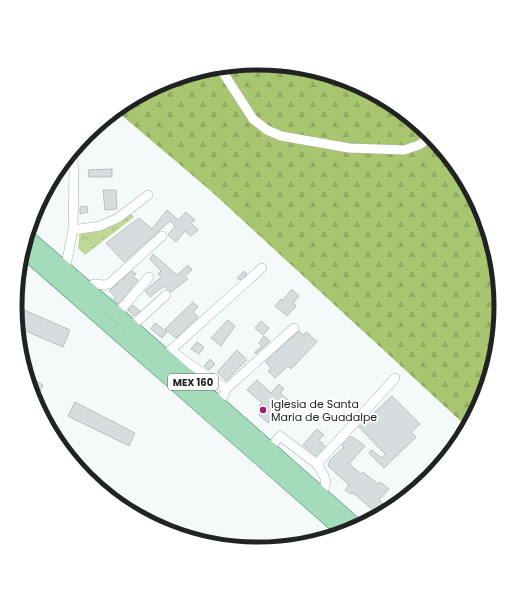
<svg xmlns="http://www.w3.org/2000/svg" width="517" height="613" font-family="Poppins,sans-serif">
<defs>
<pattern id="forest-firs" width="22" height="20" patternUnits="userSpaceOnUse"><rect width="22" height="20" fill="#a8c670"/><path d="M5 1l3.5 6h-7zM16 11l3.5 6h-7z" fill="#90aa61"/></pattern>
<pattern id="park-crowns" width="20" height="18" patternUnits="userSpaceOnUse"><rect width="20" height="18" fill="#c0d897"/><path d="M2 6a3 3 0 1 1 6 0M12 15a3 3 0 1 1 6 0" fill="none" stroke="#a5b982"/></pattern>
</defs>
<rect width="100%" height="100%" fill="#f4faf9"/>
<path fill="url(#forest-firs)" d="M259,63L352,82L431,134L484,214L502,307L483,400L466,426L212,192L119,113L166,81Z"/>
<path fill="url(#park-crowns)" d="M128,211L134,217L85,255L78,248L80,230Z"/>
<path fill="#d7dcde" stroke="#babfc1" d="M112,169V177H89L88,170Z
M103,190H116L117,209L105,210Z
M87,206L88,212L80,214V207Z
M167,210L178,220L186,212L195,220L191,223L198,230L191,236L185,231L176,242L168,235L175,226L170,221L124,262L106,243L139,218L152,229Z
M153,254L177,275L188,265L192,270L185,276L188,279L171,292L164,286L150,297L145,291L161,277L158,274L161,271L150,259Z
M132,271L136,274L133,277L138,280L118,304L113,299L116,297L109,291Z
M244,271L247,274L240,280L237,278Z
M292,289L299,296L293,303L296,306L287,316L275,306L281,299L283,300Z
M193,302L198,307L193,312L198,317L176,338L165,329Z
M133,305L140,311L134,316L128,310Z
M15,306L70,330L63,347L19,328Z
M228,320L235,326L221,346L211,338Z
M261,321L269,328L263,335L255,328Z
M155,323L167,332L162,338L151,329Z
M299,331L303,335L307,332L317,342L291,369L288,366L275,378L268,371L271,368L265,362Z
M264,336L270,341L256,354L255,352L262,346L259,343Z
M197,342L204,347L199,354L191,349Z
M237,350L247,360L226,381L217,372Z
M210,359L215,364L209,370L204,366Z
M29,377L43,385L35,402L33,399Z
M257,380L271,393L279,384L284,389L280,393L288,400L268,423L259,415L263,410L259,406L262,403L247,390Z
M392,396L420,424L411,432L416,437L384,468L369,453L371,450L382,458L385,454L359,427Z
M75,402L135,433L129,446L68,416Z
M317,429L324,435L319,440L325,446L316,456L303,445Z
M351,436L365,446L349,464L361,474L363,472L378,484L380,482L389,489L379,500L387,508L378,514L353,493L351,494L345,490L349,485L328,466L330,460L344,447L342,445Z"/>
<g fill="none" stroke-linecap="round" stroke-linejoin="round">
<defs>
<path id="street" d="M220,71L224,74L253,119L267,130L281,136L349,148L404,150L419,145L432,136
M73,230L100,226L118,218L148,195
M65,270L73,230L74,169L72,156
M84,292C98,277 95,288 109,284L162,236
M117,314L149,277
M131,327L166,295
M171,351L226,389
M164,356L262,268
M217,403L224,395L226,389L294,328
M267,452L280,436L317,464
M320,495C330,481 325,477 317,464L395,378"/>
<path id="primary" d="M29,238L117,314L358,527
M26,253L345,533"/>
</defs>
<use href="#street" stroke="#acb1b0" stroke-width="10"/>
<use href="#primary" stroke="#4e8b68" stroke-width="15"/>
<use href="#street" stroke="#fff" stroke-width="9"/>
<use href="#primary" stroke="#a4dbbb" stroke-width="14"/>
</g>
<circle fill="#a01f71" stroke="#fff" stroke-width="1.5" cx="263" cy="410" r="4"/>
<g text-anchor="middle" stroke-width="4" stroke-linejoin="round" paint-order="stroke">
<rect fill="#fff" stroke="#646464" stroke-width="1" x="168" y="374" width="50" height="16" rx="3"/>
<g font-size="10" font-weight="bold" fill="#212222">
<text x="193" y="386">MEX 160</text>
</g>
<g font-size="11" fill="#212222" stroke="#fff" text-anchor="start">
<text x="271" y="408">Iglesia de Santa<tspan x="271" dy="13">Maria de Guadalpe</tspan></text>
</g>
</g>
<path d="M0 0H517V613H0ZM22 306a236 236 0 1 1 472 0a236 236 0 1 1-472 0Z" fill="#fff" fill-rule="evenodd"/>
<path fill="none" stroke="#212222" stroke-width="5" d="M22 306a236 236 0 1 1 472 0a236 236 0 1 1-472 0Z"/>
</svg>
